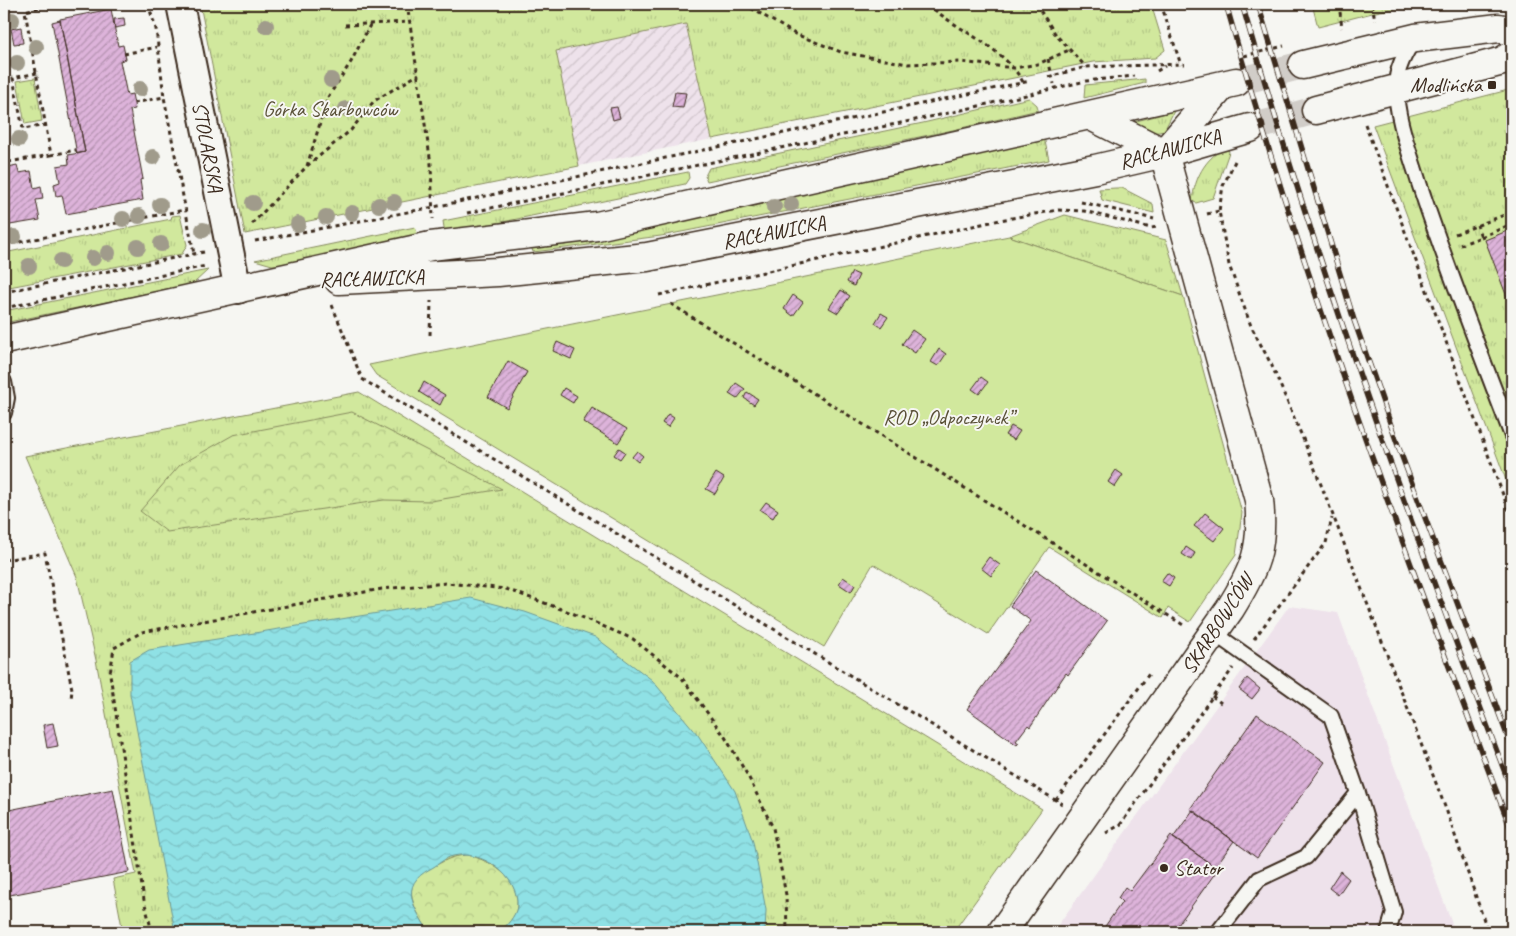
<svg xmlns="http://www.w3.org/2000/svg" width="1516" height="936" font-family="Caveat,sans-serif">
<defs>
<pattern id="industrial-furrows" width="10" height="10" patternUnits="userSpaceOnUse" patternTransform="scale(1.25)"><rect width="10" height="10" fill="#eee2eb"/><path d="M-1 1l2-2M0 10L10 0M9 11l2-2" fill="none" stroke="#cdc2c9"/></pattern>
<pattern id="grass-tufts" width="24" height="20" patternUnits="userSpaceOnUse" patternTransform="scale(1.25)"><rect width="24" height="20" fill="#d1e89d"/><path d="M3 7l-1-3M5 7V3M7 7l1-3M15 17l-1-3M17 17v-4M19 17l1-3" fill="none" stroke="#b4c787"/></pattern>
<pattern id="forest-crowns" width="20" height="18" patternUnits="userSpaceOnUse" patternTransform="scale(1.25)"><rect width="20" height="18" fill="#d1e89d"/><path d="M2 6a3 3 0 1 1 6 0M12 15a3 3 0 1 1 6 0" fill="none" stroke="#b4c787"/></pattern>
<pattern id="water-waves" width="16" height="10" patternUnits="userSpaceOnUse" patternTransform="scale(1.25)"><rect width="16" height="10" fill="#8fe1e5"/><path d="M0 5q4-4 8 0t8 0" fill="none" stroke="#7cc1c4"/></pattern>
<pattern id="building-hatch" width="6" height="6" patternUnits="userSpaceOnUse" patternTransform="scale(1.25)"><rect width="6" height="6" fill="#ddb3da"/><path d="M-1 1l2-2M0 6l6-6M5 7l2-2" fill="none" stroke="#b492b0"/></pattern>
</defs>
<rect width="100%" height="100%" fill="#f6f6f2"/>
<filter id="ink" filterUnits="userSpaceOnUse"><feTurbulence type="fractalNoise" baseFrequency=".02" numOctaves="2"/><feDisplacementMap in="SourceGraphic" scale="10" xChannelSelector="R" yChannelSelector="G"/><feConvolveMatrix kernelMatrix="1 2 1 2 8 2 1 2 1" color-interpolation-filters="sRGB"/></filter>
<g filter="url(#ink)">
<path fill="#eee2eb" d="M1289,606L1338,613L1455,932H1053Z"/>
<path fill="url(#industrial-furrows)" d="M686,24L712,139L579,166L556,51Z"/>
<path fill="url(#grass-tufts)" stroke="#86895e" d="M200,4H1151L1165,50L1155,58L1093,62L712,139L686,24L556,51L579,166L245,234Z
M1312,4H1427L1380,11L1318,27Z
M35,78L42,121L25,124L17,81Z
M1145,79V83L1084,98L1085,85Z
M1512,89V496L1373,125Z
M1029,98L1037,105L1038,110L953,130L707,181L705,176L709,168L923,123Z
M1174,111L1164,131C1149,135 1142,130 1129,123Z
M1044,137L1049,160L661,236L533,252L532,249V246L884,176Z
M1224,148L1228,149L1229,152L1213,198L1196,203L1192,201C1195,178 1204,160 1224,148Z
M688,172L689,178L685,184L445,234L443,221Z
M1116,188H1122L1153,204L1154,213L1102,200L1099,189Z
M180,215L187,245L182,254L4,288V253L171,219L172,216Z
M1065,215L1166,240L1183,296L1009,236Z
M415,227L419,239L286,265H272L255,260Z
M208,270L193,284L4,323V311Z
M359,392L1042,809L953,932H151L147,927V932H123L113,879L136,874L96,660L77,577L25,456Z"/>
<path fill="url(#forest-crowns)" stroke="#86895e" d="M352,412L502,489L431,501L384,500L167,532L140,511L180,465L233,435Z
M467,855C491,860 519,878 517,906C516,917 507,925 500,932H429C419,916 400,889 421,873C424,871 428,870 431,868C444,861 451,856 467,855Z"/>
<path fill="#d1e89d" stroke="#86895e" d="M1009,236L1183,296L1242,513L1236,555L1190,622L1168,608L1163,618L1049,547L988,634L873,564L824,647L376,375L369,365Z"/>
<path fill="url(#water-waves)" stroke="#6d9895" d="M471,598L525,612L595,637L652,680L698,735L735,791L753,842L766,910L765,932H500C507,925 515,917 517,907C520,876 481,849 453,856C444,858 438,865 430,869C398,886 414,908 429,932H175L130,694V661L149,650Z"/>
<path fill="url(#building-hatch)" stroke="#3b2a1e" d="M111,9L118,46L123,45L126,59L120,61L127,95L132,94L135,109L130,110L143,179L140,180L143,200L66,214L62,195L56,196L54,184L60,182L57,166L69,164L68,155L85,152L60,19Z
M124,18L125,26L115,28L114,19Z
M60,20L85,152L77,154L52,22Z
M21,27L23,43L14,44L11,29Z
M675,92L686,93L683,108L672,107Z
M617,107L620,118L613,120L610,108Z
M4,140L9,167L4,168Z
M17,165L19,173L31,171L34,188L41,186L43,199L36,200L40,220L4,226V168Z
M1512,229V310L1485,240Z
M852,272L859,275L854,286L847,282Z
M841,290L850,296L838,313L829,308Z
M793,295L803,302L793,316L784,309Z
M881,313L888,317L881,327L875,323Z
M912,330L925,339L915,353L902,344Z
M557,342L575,350L571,359L553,351Z
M939,349L946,354L938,366L931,362Z
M508,361L527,372L507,408L488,397Z
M981,377L988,382L979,394L972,389Z
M424,382L445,395L440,405L419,392Z
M736,383L745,389L737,399L729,394Z
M564,388L577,396L573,403L560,395Z
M747,392L758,399L754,405L744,398Z
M592,408L627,429L618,443L583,422Z
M668,414L674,418L668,427L662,423Z
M1011,426L1020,431L1014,440L1005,435Z
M619,448L625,452L620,459L614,455Z
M637,451L643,456L638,462L632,457Z
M1116,470L1123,475L1115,487L1108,482Z
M716,473L724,478L715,494L706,489Z
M766,502L778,510L773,518L760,510Z
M1205,513L1224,528L1214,541L1194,526Z
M1186,547L1195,553L1191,560L1182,554Z
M989,557L1000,565L991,576L981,568Z
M1036,570L1107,621L1068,675L1066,673L1030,727L1028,725L1016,741L1019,743L1017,745L967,709L1031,621L1010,606Z
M1167,573L1174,578L1169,586L1161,581Z
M843,577L855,585L851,592L839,584Z
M1247,678L1260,689L1252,699L1239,689Z
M1257,714L1325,762L1257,858L1190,809Z
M53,723L58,746L47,748L43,725Z
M113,789L129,872L5,896L4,861L11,855L9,843L4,844V811Z
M1193,810L1234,841L1215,867L1173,838Z
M1171,836L1218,869L1173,932H1101L1122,902L1118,898L1125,887L1130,891Z
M1340,871L1349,879L1338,895L1329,888Z"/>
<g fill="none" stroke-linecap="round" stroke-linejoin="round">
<path stroke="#d1cdc8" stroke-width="28" stroke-dasharray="28 14" stroke-linecap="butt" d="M1236,82L1303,65
M1250,128L1316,110"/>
<defs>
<path id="lane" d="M1415,38C1405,53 1396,69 1396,87C1396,118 1410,153 1419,183C1447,268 1480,352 1512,436
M4,382L7,398L4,413
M1214,633L1331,716L1358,793L1394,912L1388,932
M1218,932L1259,879L1306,857L1358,793"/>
<path id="street" d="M180,4L238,290"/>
<path id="secondary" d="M1303,65L1415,38L1499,28L1512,31
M1316,110L1503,61L1512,55
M1164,153L1223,85
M339,280L498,272L647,257L1095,169L1164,153L1250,128
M4,340L431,246L597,226L1236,82
M1002,932L1230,609C1255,569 1264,548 1259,500L1164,153L1091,116"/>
</defs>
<use href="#lane" stroke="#3b2a1e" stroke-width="18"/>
<use href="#street" stroke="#3b2a1e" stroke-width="30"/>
<use href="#secondary" stroke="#3b2a1e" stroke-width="31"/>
<path stroke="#3b2a1e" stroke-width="3" stroke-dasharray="4 4" stroke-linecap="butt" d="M148,4L156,29L164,97L194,254
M407,4L431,164L433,219
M744,4L795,34L841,52L908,64L960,62L1015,68L1038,64L1069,50
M928,4C958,32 1002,45 1023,82
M1036,4L1056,35L1086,67
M1161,4L1181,65
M1339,4L1342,28
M1372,4L1375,20
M345,25L410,22
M124,54L157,47
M1244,56L1284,46
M1048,59L1054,84
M1157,71L1165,66
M37,73L13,78L23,129L47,125
M1048,77L1086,67L1184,64
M134,103L164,97
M1365,124L1512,519
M51,155L76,150
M1235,161L1223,186L1219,211L1229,265L1251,326L1272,366L1304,441L1378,631L1447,812L1488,932
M8,162L51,155L25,11L54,4
M307,166L328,97L351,62L371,23
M1081,202L1154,219
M467,213L949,113L1086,81L1134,76
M1207,214L1219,211
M252,224L307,166L351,130L374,101L419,74
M1455,234L1512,212
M1481,237L1512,224
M255,241L434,207L1030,81
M4,245L184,210
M1460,245L1481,237L1477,225
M4,292L204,252
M659,295L1000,220L1058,210L1084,211L1151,228L1157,227
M671,304L1185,626
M332,305L362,379L1062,804
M4,308L206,266
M430,335L431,301
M4,560L45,553L72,689L71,700
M1254,639L1326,543L1332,518
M1212,696L1221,703
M1056,800L1149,674
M1106,833L1120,825L1233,668
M152,932L144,900L110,674L114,648L142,632L382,589L446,583L506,589L572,613L633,639L682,678L725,737L748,776L773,828L786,895L787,932"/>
<use href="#lane" stroke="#f6f6f2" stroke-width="14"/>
<use href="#street" stroke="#f6f6f2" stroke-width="26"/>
<use href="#secondary" stroke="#f6f6f2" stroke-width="28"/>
<defs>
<path id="rail" d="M1226,4C1305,286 1407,559 1512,832
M1242,4C1318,271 1413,531 1512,791
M1258,4L1354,320L1401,454L1512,748"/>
</defs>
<use href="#rail" stroke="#3b2a1e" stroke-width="5.5"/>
<use href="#rail" stroke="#f6f6f2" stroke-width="4" stroke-dasharray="11" stroke-linecap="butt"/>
</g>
<g fill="#a09b8b">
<circle cx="12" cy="20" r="8"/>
<circle cx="266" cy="26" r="8"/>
<circle cx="36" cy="47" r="8"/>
<circle cx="17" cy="63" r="8"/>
<circle cx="331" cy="80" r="8"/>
<circle cx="140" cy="89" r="8"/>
<circle cx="346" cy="109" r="8"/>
<circle cx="19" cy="139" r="8"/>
<circle cx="153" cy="157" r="8"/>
<circle cx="394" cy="202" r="8"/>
<circle cx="253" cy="203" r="8"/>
<circle cx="791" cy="204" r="8"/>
<circle cx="160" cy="205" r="8"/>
<circle cx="379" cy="205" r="8"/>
<circle cx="774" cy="207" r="8"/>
<circle cx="352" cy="213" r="8"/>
<circle cx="139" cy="216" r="8"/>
<circle cx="326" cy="217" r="8"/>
<circle cx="123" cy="219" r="8"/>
<circle cx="298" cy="224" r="8"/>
<circle cx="203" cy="230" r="8"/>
<circle cx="14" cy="237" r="8"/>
<circle cx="161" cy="244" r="8"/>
<circle cx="138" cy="247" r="8"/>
<circle cx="108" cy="253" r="8"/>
<circle cx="93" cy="258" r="8"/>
<circle cx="61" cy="261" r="8"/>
<circle cx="29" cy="266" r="8"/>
</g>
</g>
<g fill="#3b2a1e" stroke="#f6f6f2" stroke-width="2">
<rect x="1487" y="80" width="10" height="10" rx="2.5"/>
<circle cx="1164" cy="868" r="5"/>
</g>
<g text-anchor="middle" stroke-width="4" stroke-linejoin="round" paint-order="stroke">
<g font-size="21" fill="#3b2a1e" stroke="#f6f6f2" text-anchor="end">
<text x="1482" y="92">Modlińska</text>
<text x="1174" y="875" text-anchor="start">Stator</text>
</g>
<g font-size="21" fill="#595037" stroke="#f6f6f2">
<text x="330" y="116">Górka Skarbowców</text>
<text x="948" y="424">ROD „Odpoczynek”</text>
</g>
<g font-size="21" fill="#3b2a1e" stroke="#f6f6f2">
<text transform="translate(208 147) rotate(79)" y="7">STOLARSKA</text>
<text transform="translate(1170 149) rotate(-15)" y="7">RACŁAWICKA</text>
<text transform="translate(774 232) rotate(-11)" y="7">RACŁAWICKA</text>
<text transform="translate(372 278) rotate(-2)" y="7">RACŁAWICKA</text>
<text transform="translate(1217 624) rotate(-57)" y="7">SKARBOWCÓW</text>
</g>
</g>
<rect width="1516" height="936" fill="none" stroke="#f6f6f2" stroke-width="20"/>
<rect x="10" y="10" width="1496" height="916" fill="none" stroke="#3b2a1e" stroke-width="2" filter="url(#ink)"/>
</svg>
